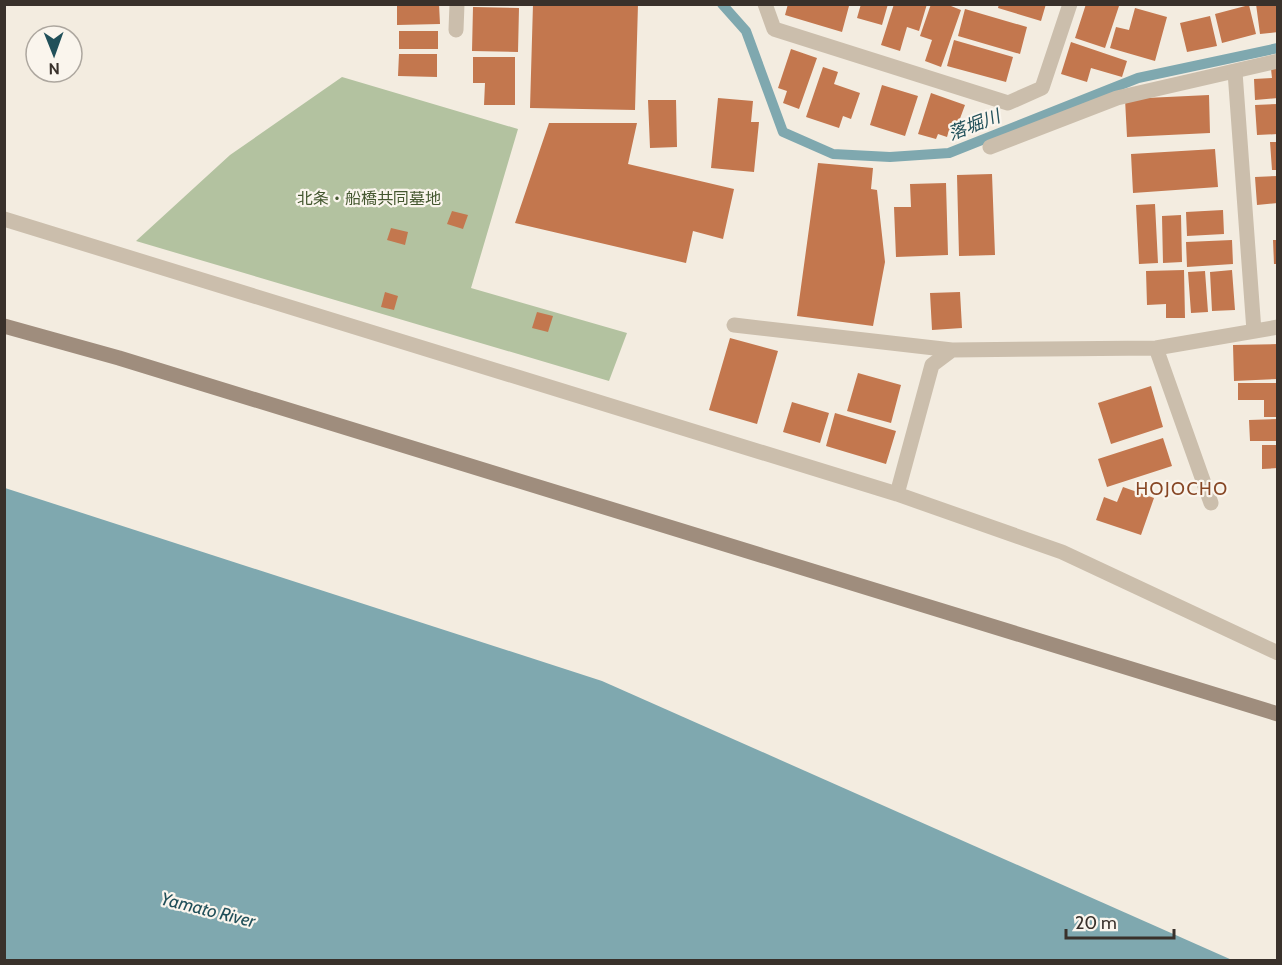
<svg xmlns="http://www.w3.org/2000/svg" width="1282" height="965" font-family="Cabin,'Noto Sans JP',sans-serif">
<rect width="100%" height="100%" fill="#f3ece0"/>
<path fill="#b3c2a0" d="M342,77L518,129L471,288L627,333L609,381L136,241L230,155Z"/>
<path fill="#7fa8af" d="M5,488L602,681L1232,960H5Z"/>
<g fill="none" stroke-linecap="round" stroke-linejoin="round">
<path stroke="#7fa8af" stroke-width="10" d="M722,4L746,31L783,132L833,154L890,157L949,153L1138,78L1278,48"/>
</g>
<path fill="#c3774e" d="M397,4H439L440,24L397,25Z
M533,4H638L635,110L530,108Z
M788,4H843L849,6L842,32L785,15Z
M861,4H888L882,25L857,18Z
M894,4H927L919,31L907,27L900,51L881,45Z
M931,4H946L961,10L941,67L925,61L932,40L920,36Z
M999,4H1046L1041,21L998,8Z
M1086,4L1119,6L1105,48L1075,38Z
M1256,4H1278V32L1260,34Z
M1249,5L1256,34L1222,43L1215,14Z
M473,7L519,8L518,52L472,51Z
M1135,8L1167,17L1155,61L1110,48L1116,27L1129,30Z
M965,9L1027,27L1020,54L958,36Z
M1210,16L1217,46L1187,52L1180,23Z
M399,31H438V49H399Z
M954,40L1013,57L1006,82L947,66Z
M1071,42L1127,61L1122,77L1091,68L1087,82L1061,74Z
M791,49L817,58L799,109L783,103L787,91L778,88Z
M399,54H437V77L398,76Z
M473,57H515V105H484L485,83H473Z
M823,67L838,72L834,84L860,93L851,119L843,116L839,128L806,117Z
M1278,68V98L1255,100L1254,79L1272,78L1271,69Z
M882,85L918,96L905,136L870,125Z
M931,93L965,105L955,132L949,130L947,137L938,134L936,139L918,134Z
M1209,95L1210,133L1127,137L1125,99Z
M718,98L753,101L751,122H759L754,172L711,168Z
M648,100H676L677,147L650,148Z
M1278,104V134L1257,135L1255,105Z
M549,123H637L628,164L734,189L723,239L693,231L686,263L515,223Z
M1270,142H1278V170H1272Z
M1215,149L1218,187L1133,193L1131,154Z
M818,163L873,168L871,189L877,190L885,262L873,326L797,316Z
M992,174L995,255L959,256L957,175Z
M1278,176V203L1257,205L1255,177Z
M946,183L948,255L896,257L894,207H911L910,184Z
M1155,204L1158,263L1139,264L1136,205Z
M1223,210L1224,234L1187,236L1186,212Z
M452,211L468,215L463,229L447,224Z
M1181,215L1182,262L1163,263L1162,216Z
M391,228L408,232L405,245L387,240Z
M1232,240L1233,264L1187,267L1186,242Z
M1273,240H1278V264H1274Z
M1184,270L1185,318H1166V304L1147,305L1146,271Z
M1232,270L1235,310L1212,311L1210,272Z
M1205,271L1208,312L1191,313L1188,272Z
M385,292L398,296L394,310L381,307Z
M960,292L962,328L932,330L930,293Z
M537,312L553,316L548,332L532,328Z
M730,338L778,351L757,424L709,410Z
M1278,344V379L1234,381L1233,345Z
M858,373L901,385L891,423L847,411Z
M1238,383H1278V417H1264V400H1238Z
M1151,386L1163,427L1111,444L1098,403Z
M792,402L829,413L820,443L783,432Z
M835,413L896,431L886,464L826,446Z
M1278,419V441H1250L1249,420Z
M1163,438L1172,466L1107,487L1098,459Z
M1262,445H1278V468L1262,469Z
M1123,487L1154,498L1141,535L1096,520L1104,497L1117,502Z"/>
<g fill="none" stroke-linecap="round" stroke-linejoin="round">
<path stroke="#cbbeac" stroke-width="15" d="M456,30L457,4
M990,147L1117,98L1278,61"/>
<path stroke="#cbbeac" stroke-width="15" d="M765,4L774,29L1008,103L1042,88L1070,4
M1235,72L1254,331
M4,219L897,494L1062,552L1278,653
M734,325L952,350
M1156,348L1211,503
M897,494L932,365L952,350L1156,348L1278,327"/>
<path stroke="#9f8d7d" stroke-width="15" d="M4,326L119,358L1278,714"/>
</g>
<g text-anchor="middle" stroke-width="4.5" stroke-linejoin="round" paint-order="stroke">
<g font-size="16" fill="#44572f" stroke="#faf5ed">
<text x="369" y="204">北条・船橋共同墓地</text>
</g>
<g font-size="18" font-style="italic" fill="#21505a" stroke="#faf5ed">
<text transform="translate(974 125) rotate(-21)" y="6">落堀川</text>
<text transform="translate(208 910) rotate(14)" y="6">Yamato River</text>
</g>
<g font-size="18" letter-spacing="1.5" fill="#874725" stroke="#faf5ed">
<text x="1182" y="495">HOJOCHO</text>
</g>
</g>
<rect width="1282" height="965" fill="none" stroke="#39312b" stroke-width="12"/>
<g transform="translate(54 54) rotate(179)"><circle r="28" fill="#faf5ed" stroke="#ada79f" stroke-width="1.5"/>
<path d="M0-4.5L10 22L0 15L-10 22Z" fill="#21505a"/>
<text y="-9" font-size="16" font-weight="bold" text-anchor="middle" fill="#39312b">N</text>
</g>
<path d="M1066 929v9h108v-9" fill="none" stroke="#39312b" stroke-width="3"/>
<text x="1075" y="929" font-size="18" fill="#39312b" stroke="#faf5ed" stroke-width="4.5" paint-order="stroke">20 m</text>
</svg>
